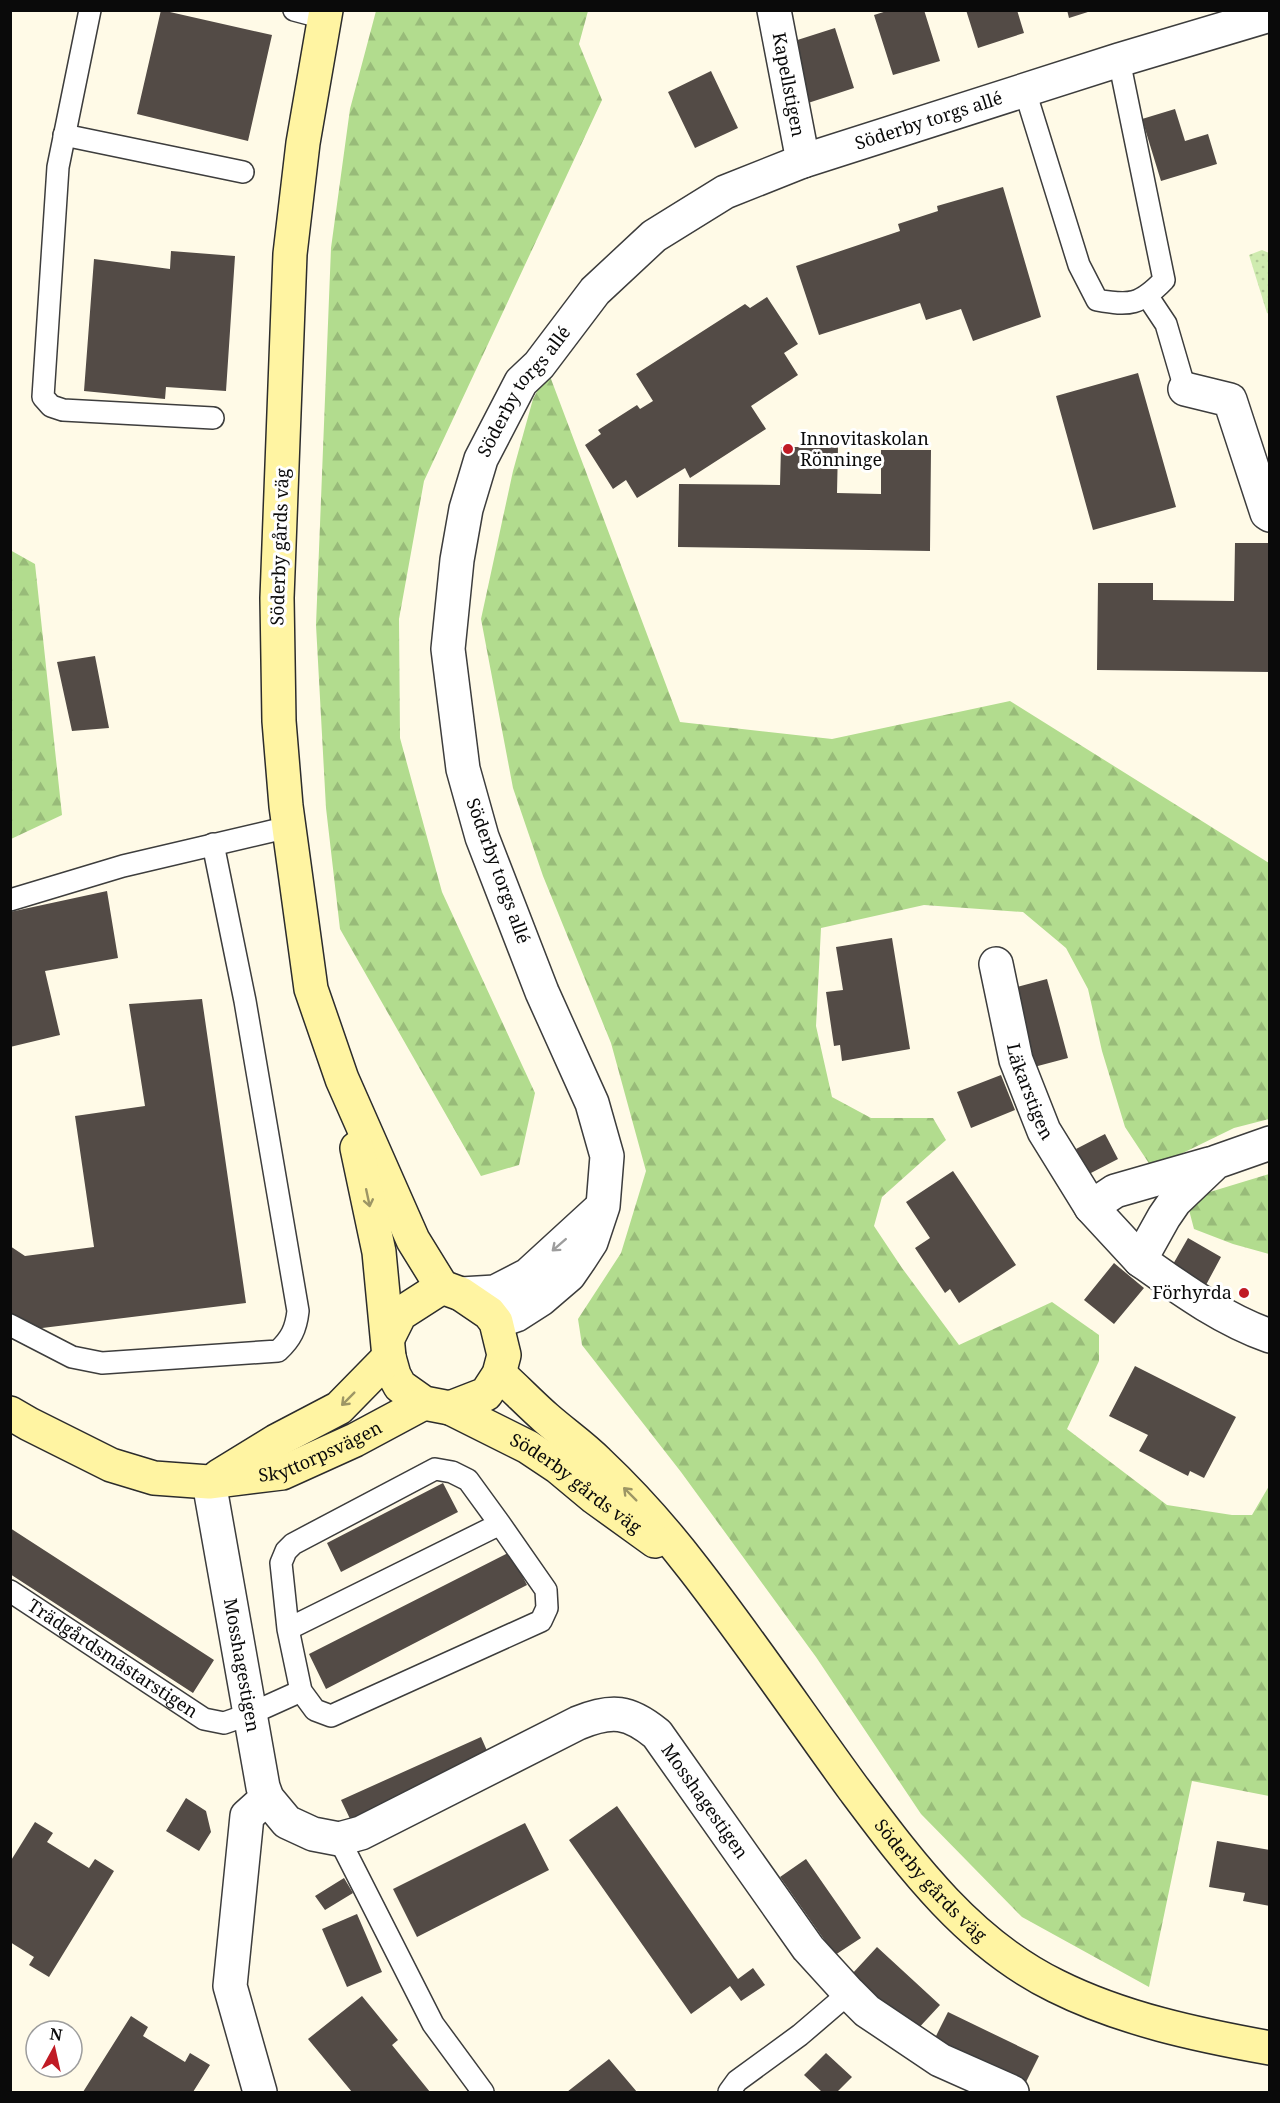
<svg xmlns="http://www.w3.org/2000/svg" width="1280" height="2103" font-family="'Noto Serif',serif">
<defs>
<pattern id="grass-dots" width="8" height="8" patternUnits="userSpaceOnUse" patternTransform="scale(1.5)"><rect width="8" height="8" fill="#cfebaf"/><path d="M2 2h.1M6 6h.1" fill="none" stroke="#b0c895" stroke-width="1.8" stroke-linecap="round"/></pattern>
<pattern id="forest-firs" width="22" height="20" patternUnits="userSpaceOnUse" patternTransform="scale(1.5)"><rect width="22" height="20" fill="#b2dc8e"/><path d="M5 1l3.5 6h-7zM16 11l3.5 6h-7z" fill="#98bb79"/></pattern>
</defs>
<rect width="100%" height="100%" fill="#fffae7"/>
<path fill="url(#grass-dots)" d="M1262,250L1269,253V314L1267,313L1249,255Z"/>
<path fill="url(#forest-firs)" d="M376,11H588L579,44L602,100L424,481L399,619L400,738L442,892L535,1093L519,1165L481,1176L340,929L326,808L316,625L331,248L350,109Z
M548,371L680,722L832,739L1010,701L1269,863V1119L1234,1128L1152,1168L1125,1127L1102,1051L1088,989L1066,948L1023,912L924,905L821,928L816,1026L832,1097L871,1118H933L946,1140L882,1197L874,1226L902,1268L959,1345L1052,1302L1099,1335V1361L1067,1429L1167,1505L1232,1515H1252L1269,1486V1796L1192,1781L1149,1987L1022,1917L921,1814L816,1657L681,1472L582,1345L578,1319L621,1253L646,1171L611,1043L543,876L513,788L481,619L513,471L533,399Z
M10,550L35,564L62,815L11,839Z
M1269,1174V1254L1233,1244L1194,1229L1189,1210L1200,1195Z"/>
<path fill="#534b46" d="M161,10L272,35L248,141L137,114Z
M890,10H924L940,61L893,75L874,15Z
M966,10H1017L1024,33L978,48Z
M1067,10H1091V11L1069,18Z
M835,28L854,88L808,103L788,43Z
M711,71L738,128L695,148L668,92Z
M1175,109L1185,141L1208,134L1217,164L1161,181L1142,119Z
M1003,187L1041,317L973,341L961,309L926,320L920,303L819,335L796,266L900,231L898,224L938,211L937,206Z
M171,251L235,256L226,391L166,387L165,399L84,391L94,259L170,269Z
M767,297L798,344L784,353L798,375L751,406L766,429L690,478L685,468L637,498L626,480L613,489L585,445L601,434L598,430L637,405L640,409L653,401L636,374L745,304L750,308Z
M1138,373L1176,507L1093,530L1056,396Z
M781,447H838L837,493L881,494V450H931L930,551L678,547L679,484L780,485Z
M1235,543H1270V672L1097,670L1098,583H1153V600L1234,601Z
M95,656L109,728L72,731L57,662Z
M107,891L118,958L45,971L60,1035L10,1047V912Z
M892,938L910,1049L842,1061L840,1045L834,1046L826,992L843,990L836,947Z
M1047,979L1068,1058L1034,1067L1013,988Z
M202,999L246,1303L34,1329L10,1315V1246L25,1256L94,1247L75,1116L145,1106L129,1004Z
M1001,1075L1015,1110L971,1128L957,1092Z
M1105,1134L1118,1159L1089,1174L1076,1149Z
M953,1171L1016,1265L959,1303L950,1289L945,1293L915,1248L930,1238L906,1202Z
M1188,1238L1221,1257L1206,1285L1172,1266Z
M1114,1263L1144,1288L1114,1324L1084,1300Z
M1135,1366L1236,1417L1204,1478L1190,1471L1188,1476L1139,1451L1148,1435L1109,1416Z
M443,1483L458,1512L341,1572L327,1543Z
M10,1528L214,1660L193,1693L10,1574Z
M510,1552L527,1585L326,1689L309,1654Z
M481,1737L492,1762L353,1825L341,1800Z
M186,1798L206,1811L211,1832L199,1851L166,1831Z
M617,1806L738,1979L753,1968L765,1985L741,2001L730,1986L691,2014L569,1840Z
M35,1822L53,1833L47,1842L89,1868L95,1859L114,1871L49,1977L29,1965L34,1957L10,1942V1862Z
M525,1823L549,1870L417,1937L393,1889Z
M1217,1841L1270,1850V1906L1243,1901L1245,1893L1209,1887Z
M806,1859L861,1938L835,1955L780,1877Z
M344,1878L353,1893L325,1910L315,1896Z
M357,1914L382,1972L347,1987L322,1929Z
M877,1947L940,2005L915,2032L852,1974Z
M362,1996L398,2040L392,2045L430,2092H352L308,2039Z
M948,2012L1039,2056L1024,2086L933,2042Z
M131,2016L148,2027L143,2036L185,2062L190,2053L210,2065L193,2092H83Z
M826,2053L852,2077L837,2092H822L804,2075Z
M609,2059L637,2092H567Z"/>
<g fill="none" stroke-linecap="round" stroke-linejoin="round">
<defs>
<g id="lane">
<path d="M90,10L58,167L43,397L51,406L63,410L213,418"/>
<path d="M294,10L324,18"/>
<path d="M1025,91L1079,265L1097,300C1130,306 1140,305 1164,280L1119,60"/>
<path d="M64,135L243,172"/>
<path d="M1148,297L1166,324L1185,389"/>
<path d="M10,900L123,866L289,827"/>
<path d="M10,1325L72,1357L102,1363L278,1351C291,1339 296,1329 298,1311L245,1001L213,844"/>
<path id="s1" d="M10,1591L204,1719L224,1723L250,1714L301,1691"/>
<path d="M288,1629L281,1563L286,1551L293,1544L435,1469L452,1472L468,1480L500,1524L546,1590L547,1608L541,1621L331,1716L315,1710L301,1691L288,1629L500,1524"/>
<path d="M339,1839L433,2024L483,2092"/>
<path d="M729,2092L737,2081L800,2035L849,1993"/>
</g>
<g id="street">
<path id="s2" d="M774,10L803,161"/>
<path d="M1185,389L1230,400L1267,513L1270,515"/>
<path id="s3" d="M996,964L1016,1060L1044,1131L1091,1207L1140,1260"/>
<path d="M1270,1143L1216,1162L1175,1201L1164,1217L1140,1260C1181,1289 1222,1319 1270,1336"/>
<path d="M1091,1207L1115,1191L1209,1164"/>
<path d="M461,1294L495,1292L528,1275L600,1209"/>
<path id="s4" d="M496,1322L516,1315L541,1299L569,1275L580,1259L591,1242L603,1206L607,1156L592,1103L542,992L482,837L463,769L448,649L457,560L466,509L481,459L521,382L539,365L595,291L654,236L725,192L803,161L1119,60L1270,15"/>
<path id="s5" d="M209,1482L263,1787L267,1798L287,1822L313,1834L339,1839L361,1833L578,1723C612,1709 629,1711 657,1734L808,1948L849,1993L867,2011L940,2060L1012,2092"/>
<path d="M260,2092L230,1986L247,1816L267,1798"/>
</g>
<g id="secondary">
<path d="M326,10L303,143L290,254L277,598L279,721L286,806L311,989L342,1079L413,1240L442,1287"/>
<path d="M357,1148L379,1252L389,1357L394,1375L400,1386L424,1403L450,1408L486,1394L499,1374L504,1355L496,1322L489,1313L461,1294L442,1287"/>
<path d="M388,1338L400,1314L442,1287"/>
<path id="s6" d="M499,1374C515,1388 530,1404 546,1418C563,1433 582,1446 598,1462C633,1495 665,1531 694,1569C749,1640 800,1715 853,1788C910,1864 968,1943 1056,1986C1122,2019 1198,2035 1270,2048"/>
<path id="s7" d="M450,1408L528,1447L558,1467L594,1497L655,1541"/>
<path id="s8" d="M10,1413L29,1424L111,1465L154,1478L209,1482L282,1473L355,1440L424,1403"/>
<path d="M219,1476L276,1441L339,1408L389,1357"/>
</g>
</defs>
<use href="#lane" stroke="#3d3d3d" stroke-width="24"/>
<use href="#street" stroke="#3d3d3d" stroke-width="36"/>
<use href="#secondary" stroke="#2c2c2c" stroke-width="36"/>
<use href="#lane" stroke="#fff" stroke-width="21"/>
<use href="#street" stroke="#fff" stroke-width="33"/>
<use href="#secondary" stroke="#fff4a2" stroke-width="33"/>
</g>
<defs><path id="oneway-shaft" d="M-6 0H5M1.5-3L5.5 0L1.5 3" fill="none" stroke-width="1.6" stroke-linecap="round" stroke-linejoin="round" transform="scale(1.5)"/></defs>
<g stroke="#9d9665">
<use href="#oneway-shaft" transform="translate(368 1198) rotate(78)"/>
<use href="#oneway-shaft" transform="translate(348 1399) rotate(135)"/>
<use href="#oneway-shaft" transform="translate(630 1494) rotate(-135)"/>
</g>
<use stroke="#9d9d9d" href="#oneway-shaft" transform="translate(559 1245) rotate(139)"/>
<g fill="#c01b25" stroke="#fff" stroke-width="2">
<circle cx="788" cy="449" r="6"/>
<circle cx="1244" cy="1293" r="6"/>
</g>
<g text-anchor="middle" stroke-width="6" stroke-linejoin="round" paint-order="stroke">
<g font-size="18" fill="#0a0a0a" stroke="#fff">
<text dy="6" stroke="none"><textPath href="#s2" startOffset="76">Kapellstigen</textPath></text>
<text dy="6" stroke="none"><textPath href="#s4" startOffset="1528">Söderby torgs allé</textPath></text>
<text dy="6" stroke="none"><textPath href="#s4" startOffset="1024">Söderby torgs allé</textPath></text>
<text transform="translate(280 547) rotate(-88)" y="6">Söderby gårds väg</text>
<text transform="translate(498 871) rotate(70)" y="6">Söderby torgs allé</text>
<text dy="6" stroke="none"><textPath href="#s3" startOffset="132">Läkarstigen</textPath></text>
<text dy="6" stroke="none"><textPath href="#s8" startOffset="330">Skyttorpsvägen</textPath></text>
<text dy="6" stroke="none"><textPath href="#s7" startOffset="147">Söderby gårds väg</textPath></text>
<text dy="6" stroke="none"><textPath href="#s1" startOffset="123">Trädgårdsmästarstigen</textPath></text>
<text dy="6" stroke="none"><textPath href="#s5" startOffset="186">Mosshagestigen</textPath></text>
<text dy="6" stroke="none"><textPath href="#s5" startOffset="842">Mosshagestigen</textPath></text>
<text dy="6" stroke="none"><textPath href="#s6" startOffset="668">Söderby gårds väg</textPath></text>
</g>
<g font-size="18" fill="#0a0a0a" stroke="#fff" text-anchor="start">
<text x="800" y="445">Innovitaskolan<tspan x="800" dy="21">Rönninge</tspan></text>
<text x="1232" y="1299" text-anchor="end">Förhyrda</text>
</g>
</g>
<rect width="1280" height="2103" fill="none" stroke="#0a0a0a" stroke-width="24"/>
<g transform="translate(54 2049) rotate(8)"><circle r="28" fill="#ffffff" stroke="#9d9d9d" stroke-width="1.5"/>
<path d="M0-4.5L10 22L0 15L-10 22Z" fill="#c01b25"/>
<text y="-9" font-size="16" font-weight="bold" text-anchor="middle" fill="#0a0a0a">N</text>
</g>
</svg>
